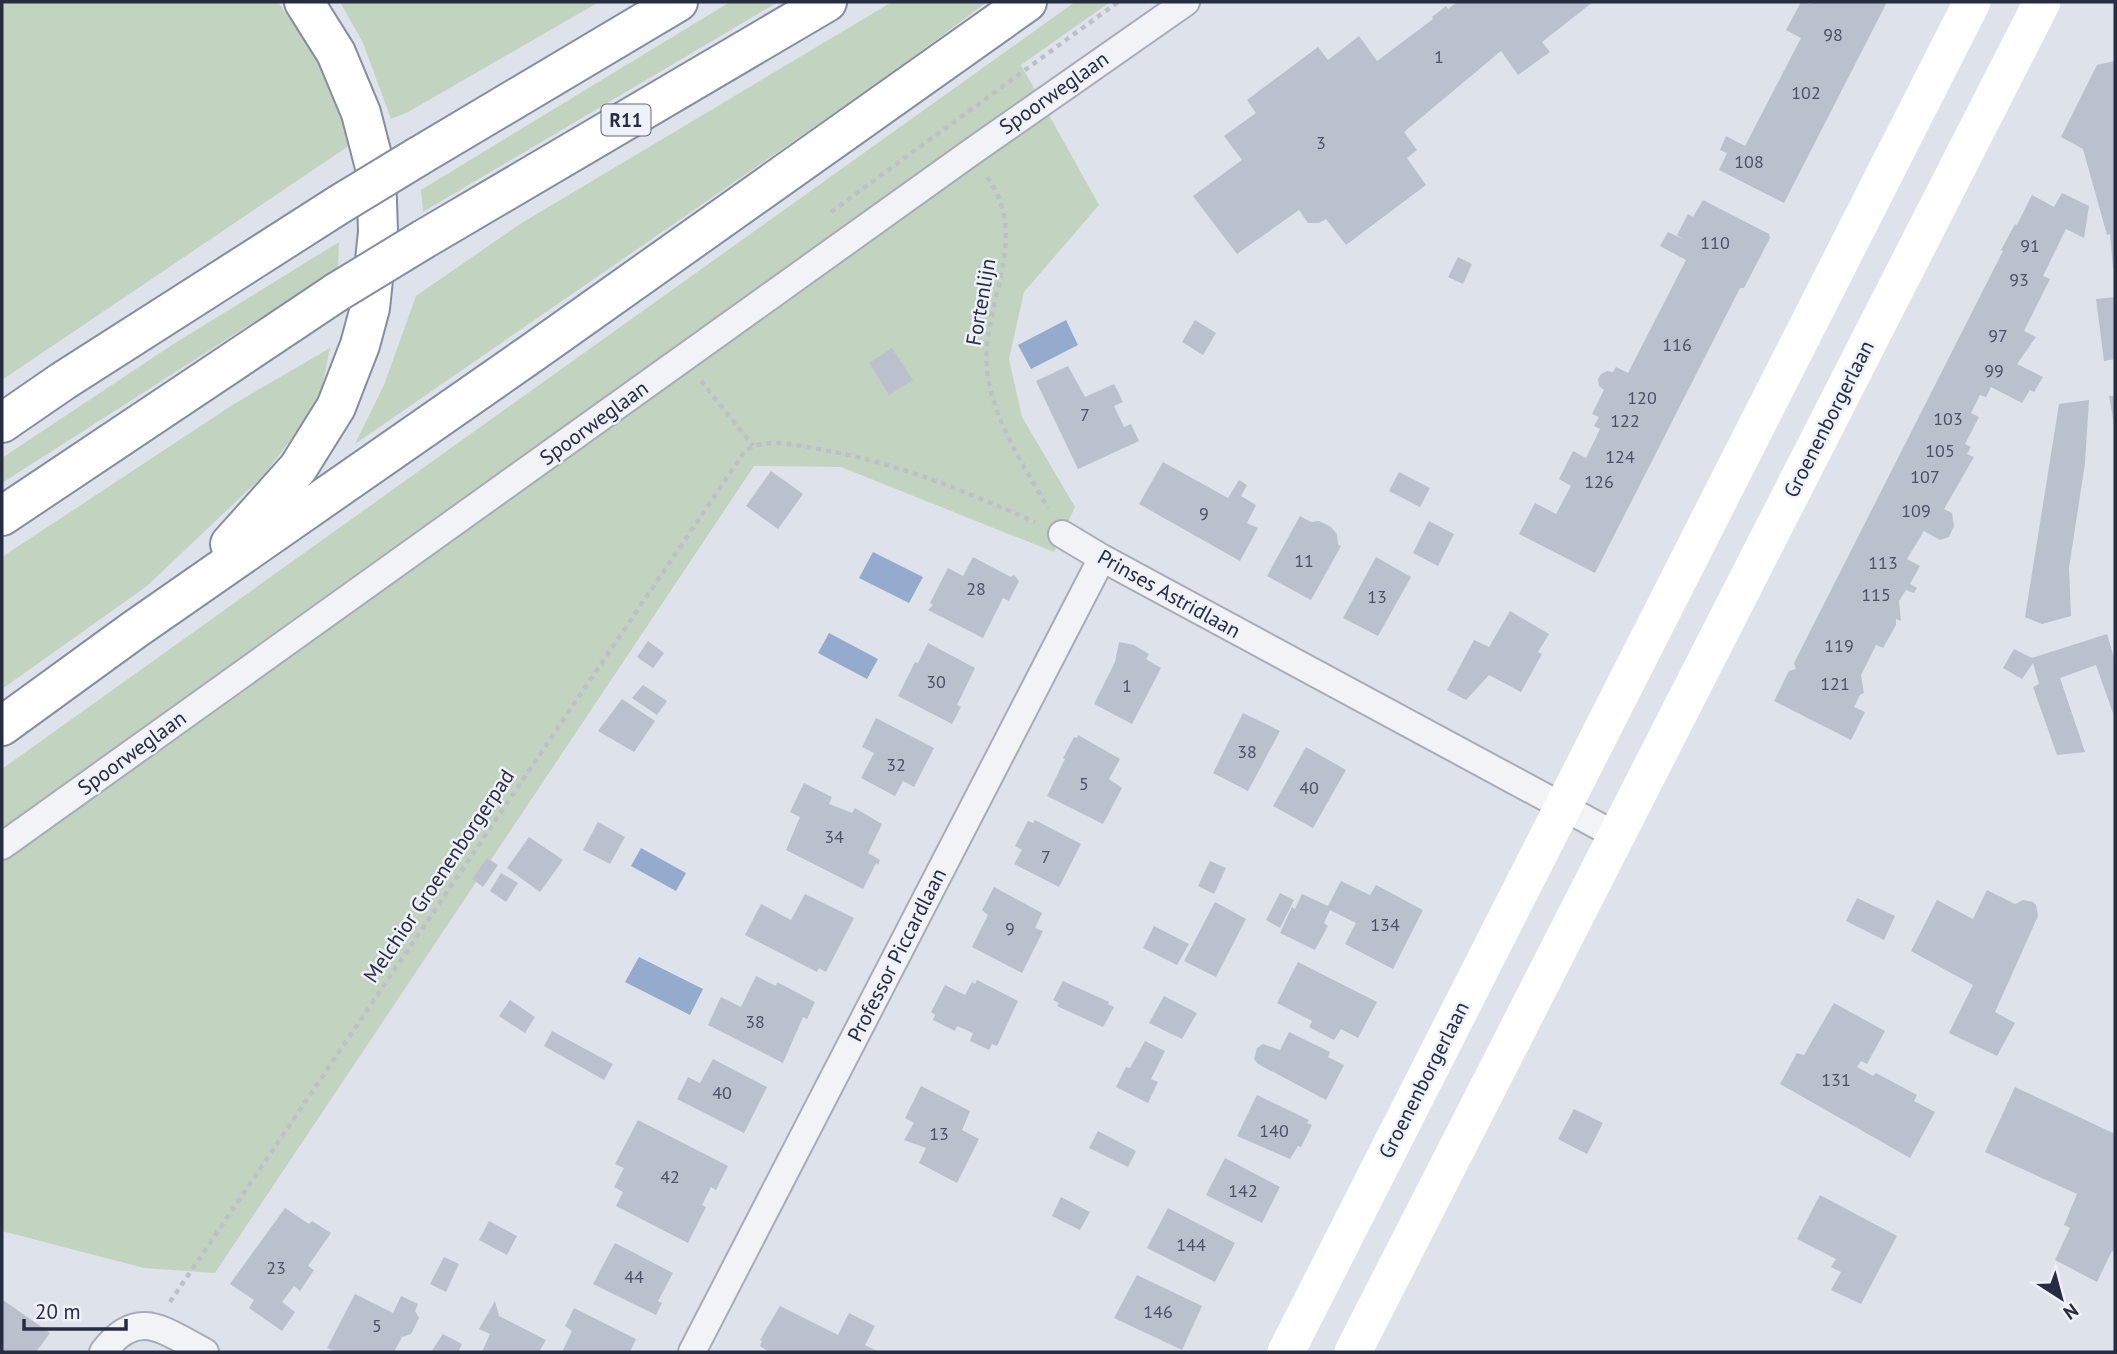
<svg xmlns="http://www.w3.org/2000/svg" width="2117" height="1354" font-family="'PT Sans',sans-serif">
<rect width="100%" height="100%" fill="#dee2ea"/>
<path fill="#c2d4bf" d="M2,2H278L323,67L356,141L2,380Z
M340,2H599L408,112L391,119L363,43Z
M730,2H778L423,212L421,190Z
M892,2H987L885,78L355,444L384,385L416,296L520,224Z
M1075,2H1110L1021,65L1099,205L1024,292L1009,359L1022,417L1075,507L1054,552L841,467L754,466L215,1273L144,1268L2,1231V769Z
M339,242L338,268L2,483V458L172,345Z
M330,348L319,402L264,475L147,586L2,689V557L234,404Z"/>
<path fill="#95abce" d="M1066,320L1078,345L1031,369L1018,345Z
M873,552L923,577L909,603L859,578Z
M829,633L878,659L867,679L818,653Z
M641,848L686,873L676,891L631,866Z
M639,957L703,989L690,1015L625,982Z"/>
<path fill="#bbc0cd" d="M1457,2H1593L1542,42L1550,52L1518,75L1501,51L1404,132L1417,150L1407,158L1426,185L1346,245L1326,219L1319,223H1308L1299,210L1237,254L1193,196L1242,160L1224,136L1256,113L1247,100L1318,47L1328,60L1359,36L1377,61L1433,19L1432,17L1446,6L1448,9Z
M1801,2L1811,4L1812,2H1887L1784,203L1719,170L1727,153L1720,150L1726,136L1745,146L1801,38L1786,30Z
M2115,61V268H2113L2110,234L2107,235L2083,149L2061,137L2097,65Z
M2062,193L2089,206L2084,238L2066,229L2043,276L2050,279L2024,331L2036,337L2017,364L2043,377L2034,392L2030,390L2022,403L1991,387L1986,397L1980,395L1971,413L1979,417L1965,444L1971,447L1967,454L1974,457L1944,509L1952,513L1954,526L1949,537L1940,540L1924,531L1907,559L1920,566L1910,584L1917,588L1914,593L1906,590L1899,601L1901,621L1896,619V625L1883,648L1876,645L1861,675L1864,693L1860,695L1854,707L1865,712L1851,740L1774,701L1789,671L1796,669L1794,663L2003,251L2001,250L2015,224L2017,225L2032,195L2054,207Z
M1703,200L1769,234L1770,238L1744,288H1740L1595,573L1519,534L1535,503L1556,514L1571,486L1559,479L1573,451L1586,458L1600,429L1594,426L1599,417L1592,414L1604,390L1599,386L1598,379L1601,374L1607,371L1613,372L1616,367L1628,373L1686,260L1660,246L1668,232L1683,239L1677,235L1688,214L1693,217Z
M1458,257L1472,264L1463,284L1448,277Z
M2115,297V359L2104,361L2096,299Z
M1195,320L1216,333L1203,355L1182,342Z
M892,348L913,380L889,395L869,363Z
M1068,366L1085,397L1114,384L1123,402L1114,406L1124,427L1131,424L1139,441L1078,469L1036,381Z
M2109,396H2115V425H2114Z
M2089,400L2085,463L2069,568L2071,616L2042,624L2025,617L2059,404Z
M1163,462L1228,498L1239,480L1247,485L1241,496L1256,505L1247,523L1258,528L1240,561L1139,504Z
M771,471L803,494L778,529L746,506Z
M1399,472L1430,488L1420,507L1389,491Z
M1300,516L1311,522L1319,521L1331,527L1337,534L1338,545L1341,546L1311,600L1267,576Z
M1429,521L1454,534L1438,566L1413,553Z
M973,557L1011,577L1014,575L1019,581L1009,601L1003,598L983,638L928,610L933,605L930,603L948,568L963,576Z
M1376,557L1411,577L1378,636L1343,618Z
M1510,611L1549,634L1538,652L1542,654L1521,692L1489,675L1466,700L1447,690L1474,640L1489,647Z
M2107,634L2115,661V719L2096,665L2060,678L2085,752L2057,755L2033,687L2039,684L2033,663L2022,679L2003,668L2014,649L2032,658Z
M648,641L664,653L653,668L637,657Z
M1119,642L1134,645L1149,654L1146,659L1161,668L1132,724L1094,704L1115,662Z
M928,643L975,668L957,705L961,707L952,724L898,696L915,662L918,663Z
M643,685L667,701L657,715L632,698Z
M622,699L655,721L634,752L598,731Z
M1243,713L1280,731L1248,791L1213,773Z
M876,718L934,748L914,787L903,781L895,796L861,778L874,753L862,747Z
M1078,735L1120,759L1109,779L1122,788L1103,824L1047,796L1065,759L1063,758L1074,737L1077,738Z
M1306,747L1346,770L1313,828L1273,806Z
M804,783L832,797L829,804L852,813L855,808L882,824L868,853L880,860L878,865L876,863L863,889L786,850L800,817L790,812Z
M1035,820L1081,844L1059,887L1014,864L1022,850L1015,846L1028,821L1033,823Z
M598,822L625,837L610,864L583,850Z
M529,837L563,860L540,892L507,868Z
M487,858L498,865L483,887L472,879Z
M1210,861L1226,868L1214,894L1198,886Z
M501,873L518,883L506,902L490,891Z
M1341,881L1370,895L1376,885L1423,910L1393,969L1345,944L1356,923L1330,910L1324,923L1328,926L1315,950L1280,933L1292,907L1295,909L1302,894L1328,906Z
M994,887L1042,913L1035,928L1043,931L1022,973L972,947L988,915L982,910Z
M1987,890L2015,904L2023,900L2033,902L2036,905L2038,916L1995,1012L2015,1023L1997,1056L1949,1033L1973,985L1911,951L1937,900L1973,919Z
M1280,893L1294,900L1280,928L1266,920Z
M805,894L854,918L826,972L819,968L817,972L745,935L761,904L791,920Z
M1857,898L1895,916L1884,940L1846,921Z
M1215,902L1246,919L1216,977L1184,961Z
M1154,926L1189,944L1177,965L1143,948Z
M1298,962L1377,1002L1358,1038L1341,1029L1334,1040L1309,1027L1312,1021L1277,1003Z
M756,976L776,986L777,982L815,1002L807,1019L803,1017L783,1063L708,1025L721,997L741,1007Z
M977,980L1018,1001L997,1046L992,1044L989,1050L970,1041L973,1033L957,1026L955,1031L933,1020L935,1015L931,1012L945,985L965,995L972,982L975,984Z
M1063,981L1109,1002L1108,1004L1114,1007L1103,1027L1057,1006L1059,1003L1053,1000Z
M1164,996L1197,1013L1182,1039L1149,1023Z
M510,1000L535,1017L525,1033L499,1016Z
M1834,1003L1885,1031L1867,1064L1861,1061L1857,1067L1873,1076L1876,1073L1917,1095L1914,1101L1935,1112L1910,1158L1780,1084L1797,1053L1804,1055Z
M552,1031L613,1064L604,1080L544,1046Z
M1289,1032L1330,1052L1328,1057L1344,1065L1326,1100L1258,1064L1254,1059L1257,1048L1263,1044L1280,1050Z
M1145,1041L1165,1051L1151,1079L1158,1082L1148,1103L1116,1087L1126,1067L1130,1068Z
M713,1059L767,1087L744,1133L677,1099L688,1077L700,1083Z
M921,1086L970,1111L962,1130L979,1139L957,1183L919,1163L926,1148L904,1140L914,1123L905,1118Z
M2015,1087L2115,1134V1253L2112,1251L2097,1282L2055,1260L2070,1228L2064,1225L2077,1194L1985,1152Z
M1257,1095L1309,1120L1307,1123L1312,1125L1301,1147L1298,1146L1290,1159L1237,1136Z
M1574,1109L1603,1123L1587,1154L1558,1139Z
M638,1120L728,1166L716,1190L711,1187L702,1205L706,1207L688,1243L616,1206L623,1192L614,1187L624,1168L615,1164Z
M1098,1131L1136,1151L1128,1167L1089,1148Z
M1225,1158L1280,1187L1262,1223L1206,1195Z
M1820,1195L1897,1236L1861,1304L1831,1290L1841,1272L1831,1267L1836,1259L1797,1239Z
M1061,1197L1090,1212L1080,1230L1052,1216Z
M285,1208L309,1224L312,1221L331,1233L308,1266L314,1270L300,1291L294,1286L282,1302L295,1312L282,1331L249,1308L254,1300L230,1284Z
M1168,1208L1235,1243L1215,1282L1147,1248Z
M489,1221L517,1236L507,1255L479,1240Z
M615,1243L673,1273L658,1301L662,1303L656,1315L593,1284Z
M444,1257L459,1264L446,1292L430,1284Z
M1137,1275L1202,1306L1182,1350L1114,1318Z
M355,1294L393,1313L401,1296L418,1304L415,1311L419,1318L411,1334L402,1337L394,1352H337L327,1348Z
M3,1300L50,1333L36,1352H2Z
M495,1301L499,1316L546,1340L539,1352H482L490,1334L479,1329Z
M780,1306L838,1335L849,1313L875,1326L865,1345L879,1352H769L760,1346L762,1341L760,1340Z
M574,1308L636,1339L630,1352H562L572,1331L565,1326Z
M443,1334L462,1344L458,1352H431Z"/>
<g fill="none" stroke-linecap="round" stroke-linejoin="round">
<defs>
<path id="street" d="M1062,534L1102,558L1617,836
M2,846L970,153L1186,2
M103,1352C138,1306 164,1331 205,1352
M692,1352L1102,558"/>
<path id="highway" d="M419,156L678,2
M424,239L827,2
M2,423L63,381L340,204
M2,516L337,292
M230,544L298,468L336,407L360,345L370,308L378,232L376,171L361,113L336,53L304,2
M2,726L134,630L532,353L1027,2"/>
</defs>
<use href="#street" stroke="#a7acb8" stroke-width="30"/>
<use href="#highway" stroke="#848da2" stroke-width="42"/>
<path stroke="#bdc0c8" stroke-width="4.5" stroke-dasharray="5 5" stroke-linecap="butt" d="M987,177C1035,243 974,312 989,383C998,428 1026,469 1048,508
M831,212L1118,2
M701,381L753,446
M170,1302L745,451C764,438 790,444 812,448C894,461 959,489 1035,522"/>
<use href="#street" stroke="#f2f3f7" stroke-width="26"/>
<path stroke="#fff" stroke-width="37" d="M1286,1352L1972,2
M1353,1352L2042,2"/>
<use href="#highway" stroke="#fff" stroke-width="38"/>
<defs>
<path id="highway-bridge" d="M340,204L419,156
M337,292L424,239"/>
</defs>
<use href="#highway-bridge" stroke="#848da2" stroke-width="42" stroke-linecap="butt"/>
<use href="#highway-bridge" stroke="#fff" stroke-width="38"/>
</g>
<g text-anchor="middle" stroke-width="5" stroke-linejoin="round" paint-order="stroke">
<g font-size="18" fill="#4b5265">
<text x="1833" y="41">98</text>
<text x="1439" y="63">1</text>
<text x="1806" y="99">102</text>
<text x="1321" y="149">3</text>
<text x="1749" y="168">108</text>
<text x="1715" y="249">110</text>
<text x="2030" y="252">91</text>
<text x="2019" y="286">93</text>
<text x="1998" y="342">97</text>
<text x="1677" y="351">116</text>
<text x="1994" y="377">99</text>
<text x="1642" y="404">120</text>
<text x="1085" y="421">7</text>
<text x="1948" y="425">103</text>
<text x="1625" y="427">122</text>
<text x="1940" y="457">105</text>
<text x="1620" y="463">124</text>
<text x="1925" y="483">107</text>
<text x="1599" y="488">126</text>
<text x="1916" y="517">109</text>
<text x="1204" y="520">9</text>
<text x="1304" y="567">11</text>
<text x="1883" y="569">113</text>
<text x="976" y="595">28</text>
<text x="1876" y="601">115</text>
<text x="1377" y="603">13</text>
<text x="1839" y="652">119</text>
<text x="936" y="688">30</text>
<text x="1835" y="690">121</text>
<text x="1127" y="692">1</text>
<text x="1247" y="758">38</text>
<text x="896" y="771">32</text>
<text x="1084" y="790">5</text>
<text x="1309" y="794">40</text>
<text x="834" y="843">34</text>
<text x="1046" y="863">7</text>
<text x="1385" y="931">134</text>
<text x="1010" y="935">9</text>
<text x="755" y="1028">38</text>
<text x="1836" y="1086">131</text>
<text x="722" y="1099">40</text>
<text x="1274" y="1137">140</text>
<text x="939" y="1140">13</text>
<text x="670" y="1183">42</text>
<text x="1243" y="1197">142</text>
<text x="1191" y="1251">144</text>
<text x="276" y="1274">23</text>
<text x="634" y="1283">44</text>
<text x="1158" y="1318">146</text>
<text x="377" y="1332">5</text>
</g>
<rect fill="#eef1f7" stroke="#626878" stroke-width="2" x="601.5" y="104.5" width="49" height="31" rx="5"/>
<g font-size="19" font-weight="bold" fill="#262d42">
<text x="626" y="127">R11</text>
</g>
<g font-size="21" fill="#262d42" stroke="#eef1f7">
<text transform="translate(1054 93) rotate(-35)" y="7">Spoorweglaan</text>
<text transform="translate(981 302) rotate(-80)" y="7">Fortenlijn</text>
<text transform="translate(1829 419) rotate(-63)" y="7">Groenenborgerlaan</text>
<text transform="translate(594 423) rotate(-36)" y="7">Spoorweglaan</text>
<text transform="translate(1169 594) rotate(29)" y="7">Prinses Astridlaan</text>
<text transform="translate(132 753) rotate(-36)" y="7">Spoorweglaan</text>
<text transform="translate(439 876) rotate(-56)" y="7">Melchior Groenenborgerpad</text>
<text transform="translate(897 955) rotate(-63)" y="7">Professor Piccardlaan</text>
<text transform="translate(1424 1080) rotate(-63)" y="7">Groenenborgerlaan</text>
</g>
</g>
<rect width="2117" height="1354" fill="none" stroke="#262d42" stroke-width="7"/>
<g transform="translate(2061 1298) rotate(144)" stroke="#eef1f7" stroke-width="5" paint-order="stroke">
<path d="M0-5L12 26L0 18L-12 26Z" fill="#262d42"/>
<text y="-10" font-size="19" font-weight="bold" text-anchor="middle" fill="#262d42">N</text>
</g>
<path d="M24 1319v10h102v-10" fill="none" stroke="#262d42" stroke-width="3.5"/>
<text x="35" y="1319" font-size="21" fill="#262d42" stroke="#eef1f7" stroke-width="5" paint-order="stroke">20 m</text>
</svg>
